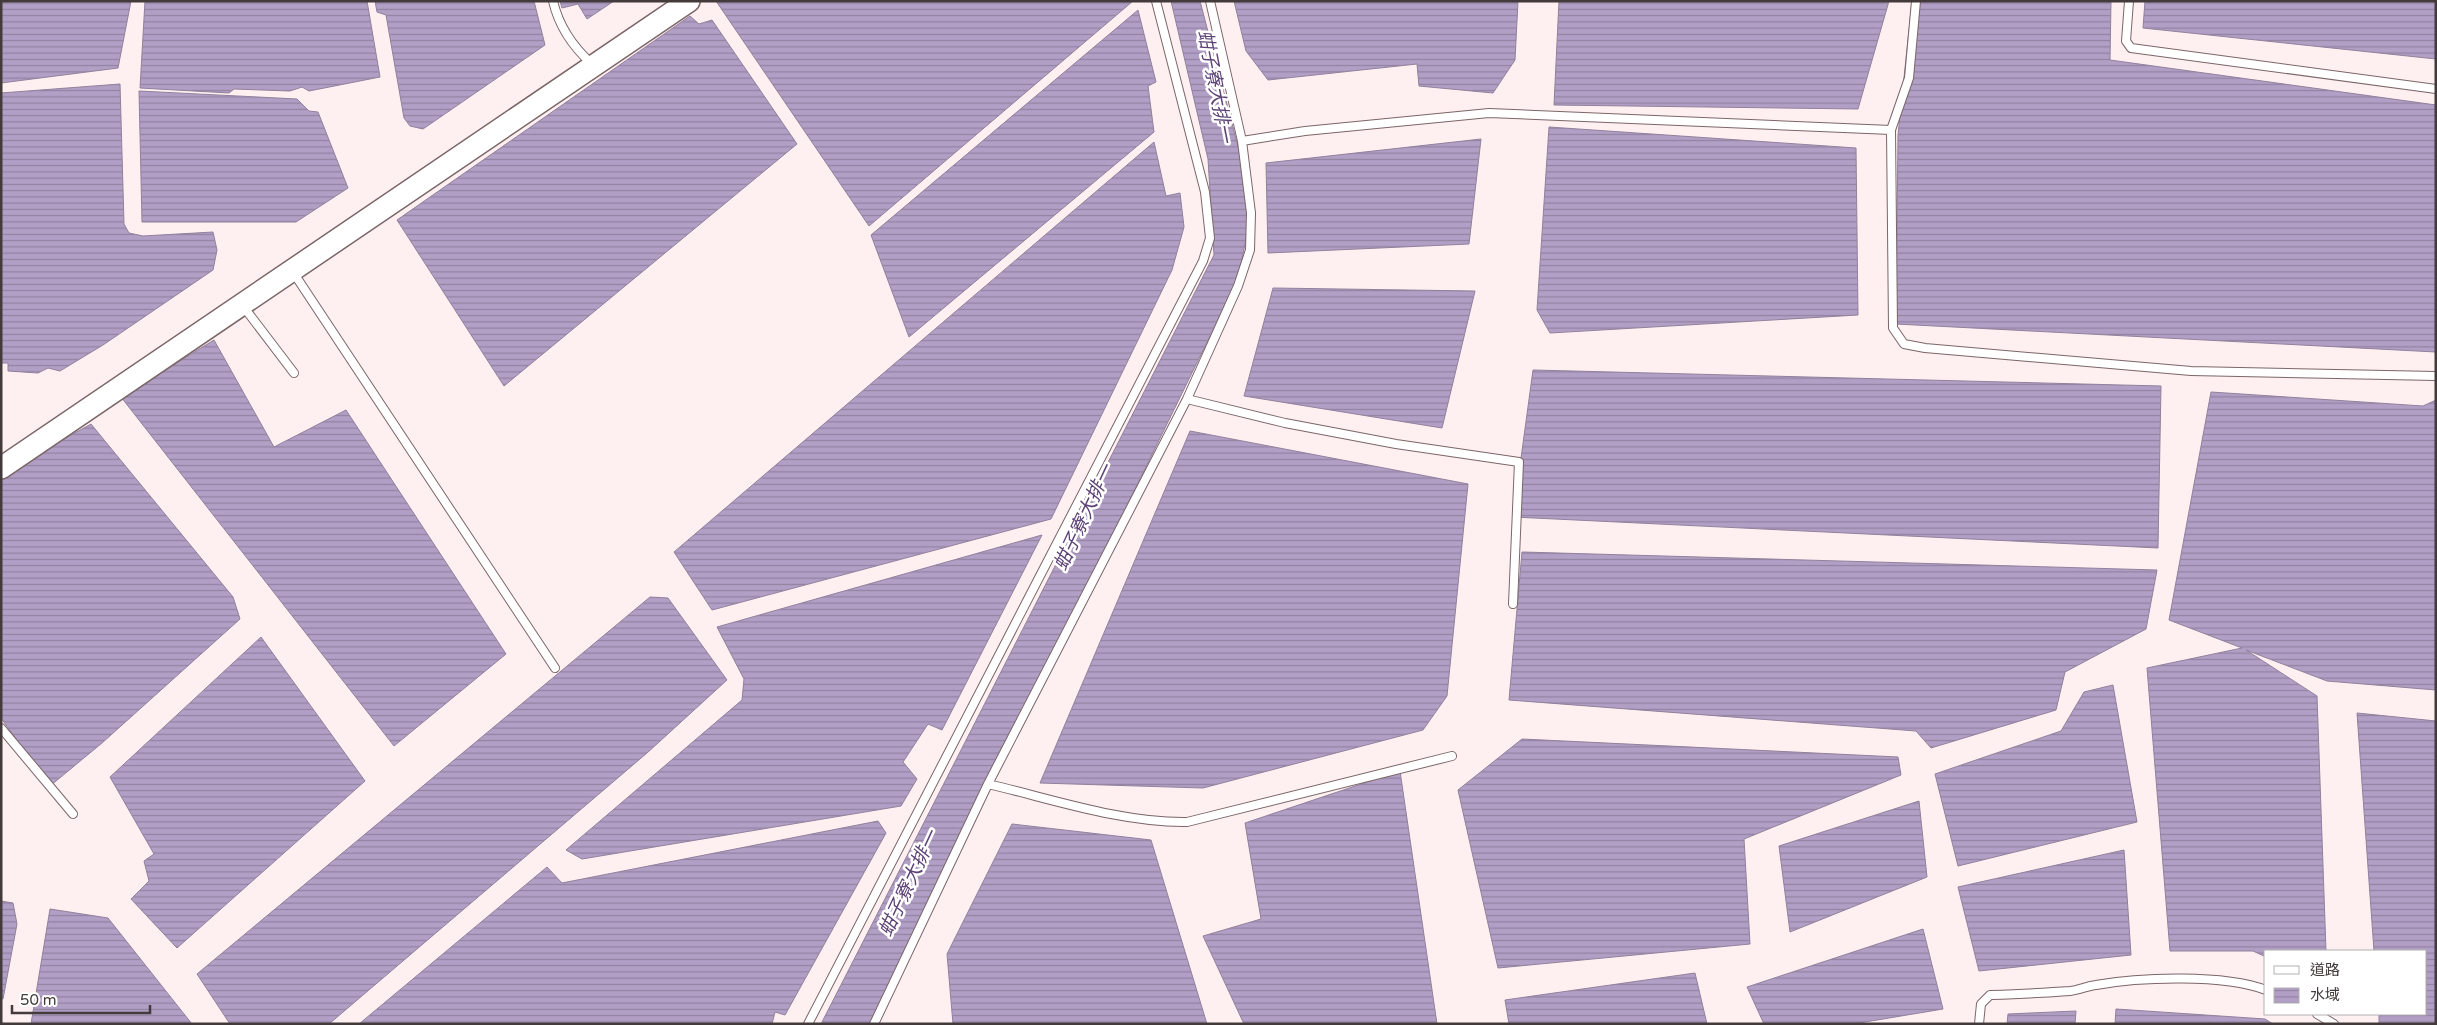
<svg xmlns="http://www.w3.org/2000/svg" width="2437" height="1025" font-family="'Varela Round','Noto Sans TC',sans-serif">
<defs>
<pattern id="water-rules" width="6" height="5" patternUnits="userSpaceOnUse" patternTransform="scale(1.25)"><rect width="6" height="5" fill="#b29fc6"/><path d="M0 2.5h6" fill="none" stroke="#9283a2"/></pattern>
</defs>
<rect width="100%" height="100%" fill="#feeff0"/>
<path fill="url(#water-rules)" stroke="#91819c" d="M1,1H131L118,68L1,83Z
M145,1H367L380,77L309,91L302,87L290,91L234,89L229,93L140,88Z
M375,1H534L545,45L423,129L410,126L404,118L386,15L377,12Z
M560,1H614L587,19L578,4L562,8Z
M716,1H1133L869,226Z
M1171,1H1200L1242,162L1249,224L1238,279L873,1024H821L1214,255L1208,159Z
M1234,1H1518L1515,60L1493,93L1419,86L1417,64L1268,80L1246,51Z
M1559,1H1889L1858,109L1554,105Z
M1912,1H2111L2110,60L2436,105V352L1896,324L1898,135Z
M2145,1H2436V59L2143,28Z
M1138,10L1156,82L1148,86L1154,132L909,337L871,235Z
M690,16L699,24L712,20L797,144L504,386L397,220Z
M120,84L124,224L129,233L143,236L213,232L217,250L213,270L103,345L60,371L48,368L38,373L8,371V363H1V93Z
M139,91L297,99L309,111L318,112L348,188L296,222H142Z
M1549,127L1856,148L1858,315L1550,333L1537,310Z
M1481,139L1469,244L1268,253L1266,163Z
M1154,142L1166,196L1180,193L1184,227L1172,270L1051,519L712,610L674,552Z
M1273,288L1475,291L1442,428L1244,396Z
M214,340L274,447L346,410L506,654L394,746L121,397Z
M1533,370L2161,386L2158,548L1513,517Z
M2211,392L2423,406L2436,400V690L2327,681L2246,650L2317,696L2326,951H2266V957L2253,951H2170L2147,668L2242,648L2169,620Z
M91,424L233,597L240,619L102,743L50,786L1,718V474Z
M1190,431L1468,484L1447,696L1423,730L1203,788L1040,783Z
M1042,535L942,730L928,724L903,762L917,779L901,806L582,859L566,850L742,700L744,679L717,627Z
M1522,552L2157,570L2146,629L2065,672L2056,710L1931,748L1916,731L1509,700Z
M650,597L668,598L727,680L647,753L329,1024H230L197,974Z
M261,637L365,781L177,948L131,899L149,881L144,861L154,854L110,777Z
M2113,685L2137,822L1958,866L1935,774L2061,731L2084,692Z
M2357,713L2436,721V1024H2379V1014H2426V951H2374Z
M1522,739L1898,757L1901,775L1744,839L1750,944L1498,968L1458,790Z
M1400,771L1437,1024H1244L1203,936L1261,919L1245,823Z
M1919,801L1927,877L1790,932L1779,846Z
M878,821L886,833L785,1015L775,1012L772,1024H359L547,867L562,883Z
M1012,824L1151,840L1207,1024H953L947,954Z
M2124,850L2131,955L1979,971L1958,887Z
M1,901L13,903L17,924L3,999H1Z
M50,909L108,918L192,1024H31Z
M1923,929L1943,1009L1853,1024H1764L1747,987Z
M1695,973L1707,1024H1509L1505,1000Z
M2116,1009L2265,1019L2273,1024H2115Z
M2076,1011L2075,1024H2007L2008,1014Z"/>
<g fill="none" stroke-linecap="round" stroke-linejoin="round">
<defs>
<path id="lane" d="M553,1C559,27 573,47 592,64
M2129,1L2126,41L2131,48L2436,89
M1891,130L1893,328L1904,344L1925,348L2191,371L2436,376
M1242,141L1305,131L1489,113L1891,130L1909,78L1916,1
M293,272L555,668
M243,306L294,373
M1187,399L1285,423L1396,444L1519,462L1513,604
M1,728L73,814
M988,784C1052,799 1122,823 1187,822L1452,756
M2317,1014L2334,1024
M808,1024L1203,261L1210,238L1205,192L1156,1
M874,1024L988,784L1187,399L1238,286L1250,250L1251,213L1242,141L1210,1
M1979,1024L1981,1004L1990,995C2017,994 2043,993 2070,991C2079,990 2087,986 2096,985C2140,977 2224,974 2266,990"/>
<path id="secondary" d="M1,468L689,1"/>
</defs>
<use href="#lane" stroke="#7b6668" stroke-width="10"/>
<use href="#secondary" stroke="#7b6668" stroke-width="24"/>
<use href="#lane" stroke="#fff" stroke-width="8"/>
<use href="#secondary" stroke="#fff" stroke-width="21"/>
</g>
<g text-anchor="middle" stroke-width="5" stroke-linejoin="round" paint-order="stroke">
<g font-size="19" font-style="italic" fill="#5d4276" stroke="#fff">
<text transform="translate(1216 86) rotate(79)" y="7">蚶子寮大排一</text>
<text transform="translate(1083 517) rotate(-65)" y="7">蚶子寮大排一</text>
<text transform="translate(908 883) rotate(-65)" y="7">蚶子寮大排一</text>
</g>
</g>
<rect width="2437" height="1025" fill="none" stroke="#433a3b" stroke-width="5"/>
<rect x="2264" y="950" width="162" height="65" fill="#ffffff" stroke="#b4b0b1"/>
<rect x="2274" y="966" width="25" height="8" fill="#ffffff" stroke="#b4b0b1"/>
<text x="2310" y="975" font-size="15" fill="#433a3b">道路</text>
<rect x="2274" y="988" width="25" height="15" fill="url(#water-rules)" stroke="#b4b0b1"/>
<text x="2310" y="1000" font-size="15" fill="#433a3b">水域</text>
<path d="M12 1005v8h138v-8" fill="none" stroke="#433a3b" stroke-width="2.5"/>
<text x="20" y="1005" font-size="15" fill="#433a3b" stroke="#ffffff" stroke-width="4" paint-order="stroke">50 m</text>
</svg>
